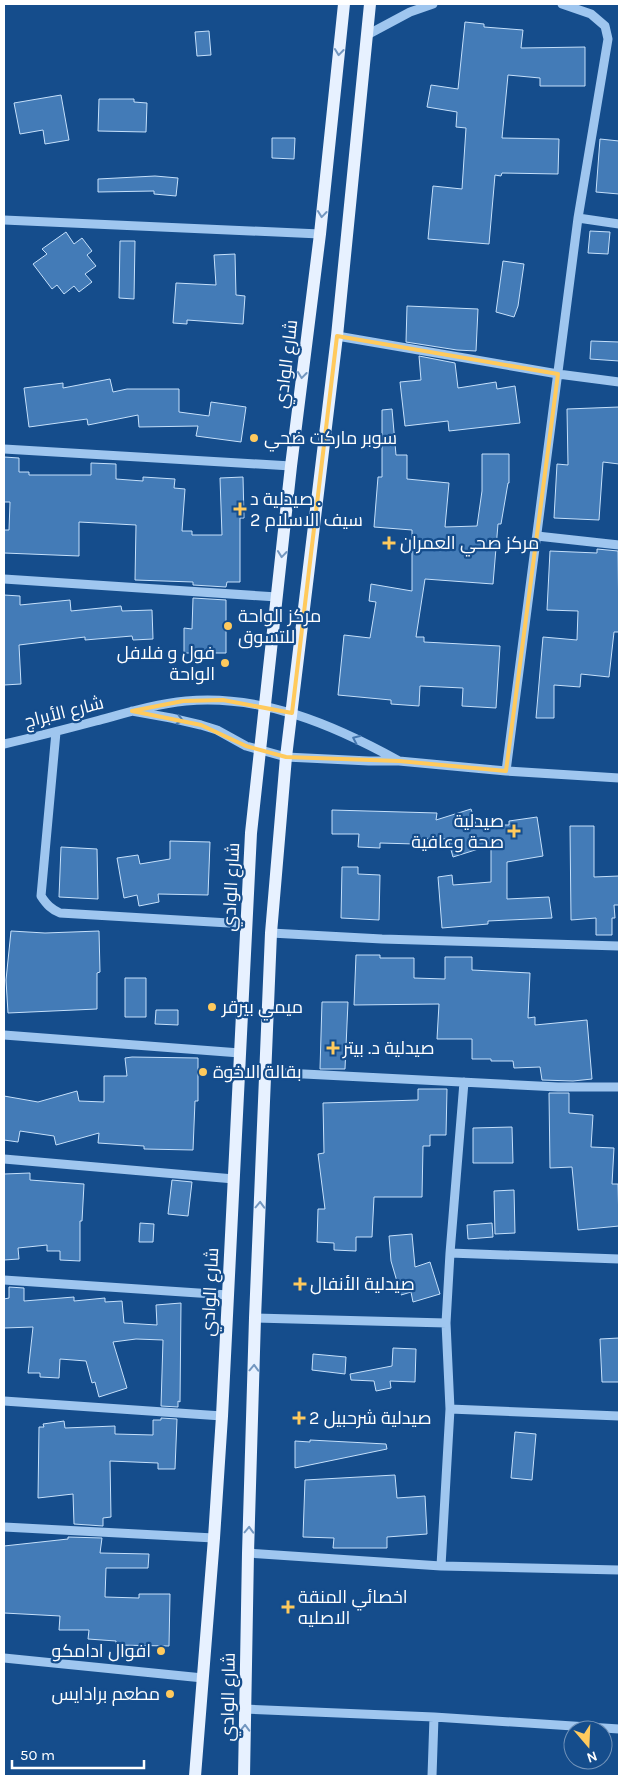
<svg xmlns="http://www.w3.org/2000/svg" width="623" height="1780" font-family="Karla,Cairo,sans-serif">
<rect width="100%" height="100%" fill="#154d8c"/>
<path fill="#437bb7" stroke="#c5e0fb" d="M465,22L484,24V27L523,30L521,48L585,47V86H540V78L508,75L502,138L559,139L558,174L502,173L501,176L495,175L489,244L428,239L433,186L462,189L466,128L456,127L457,112L427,107L431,85L458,89Z
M209,31L211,55L197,56L195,32Z
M61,95L69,140L45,144L43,130L20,134L14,103Z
M99,99H134V102L147,103L146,132L98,131Z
M272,138H295L294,159L272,158Z
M600,139L619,141V194L596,192Z
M155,176L178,178L176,196L154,194V191L98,192V179Z
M590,231L610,232L608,254L588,253Z
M66,232L74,244L82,238L92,251L87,255L96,266L85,274L92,282L79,292L74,286L64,294L57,285L52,289L33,264L47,254L42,249Z
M120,241H135L134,299L119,298Z
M235,254L236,295L245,296L243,324L187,320V324L173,323L176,283L216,285L214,255Z
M503,261L524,264L518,306L514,317L496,312Z
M407,306L478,309L476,351L457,350L406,342Z
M591,341L619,342V361L590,359Z
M419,356L455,363L458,388L496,382L497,389L515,386L520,423L449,431L448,421L405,426L400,382L421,380Z
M110,379L113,392L127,389H179V412L209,416L211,402L246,407L241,442L196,436L198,426L139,427L138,415L88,425L87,419L29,427L24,388L63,383V388Z
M619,407V464L603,462L599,520L554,518L557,464L568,465L567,409Z
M392,409L396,455H407V479L449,483L445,527L477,526L482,491V454H509V483H508L501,524H498L493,584L425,579L416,637H424V642L500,646L496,708L462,706L463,688L420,686L419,706L391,704V700L338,695L344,635L370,638L376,602L369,601L371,584L412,591V530L374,527L378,477H382V410Z
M4,457L19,458V472H29V475H91V463L116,464V479L143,481V477L175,479L174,488L185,489L182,531H192V535H222L220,478L243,477L244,518H240V582H227L226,587L193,585V582L135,580L136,525L79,522V556L4,553V530H9L10,502H4Z
M597,549L618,551L619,632H614L609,677L581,674L580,687L554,685V718H536L543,637L577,640L578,611L547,610L550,551L597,553Z
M4,595L20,596V605L70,600L71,611L121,606L122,611L152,610L153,639L133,640L132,636L85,640V637L19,645L21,684L4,685Z
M193,598L226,600V653H184V628L192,629Z
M471,809L477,828L486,825H509V821L537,817L543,856L507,862V899L549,897L552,918L488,921V924L442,928L438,877L452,875L453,885L491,882V845L453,857L448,839L415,838V844L380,843V848L358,847L359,834H332V810L437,813L436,820Z
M570,826H594V877L619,876V905H614L615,918H612V935H596V918L571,920Z
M170,841L210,842L208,895L158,894L159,902L139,906L137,895L124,898L117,858L138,855L140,864L170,859Z
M61,847L97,849L98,899L59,897Z
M342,867H358V874L380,875L379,920L341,918Z
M11,931L45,933L99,931L100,972L97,973V1009L8,1013L6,980Z
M356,955H380V958H414V978L445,979V957H472V970L530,973L528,1018L535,1017V1025L587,1020L592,1079L573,1081L542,1080L540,1067L514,1068L513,1061H491V1059H472V1039H437L439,1004L354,1005Z
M125,978H146V1017H125Z
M322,1002H348L345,1069H320Z
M156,1010H178V1025L155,1024Z
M132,1057L198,1058V1101H195L193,1150L144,1149V1146L98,1143L99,1133L56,1145L54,1136L20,1131L18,1142L4,1140V1096L38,1102L77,1091L79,1101L104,1102V1076H127L125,1058Z
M418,1089H447L446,1135H430V1146H423L422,1197H374L372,1237H356V1251L334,1250V1243L317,1242L318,1209H325L318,1154L324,1153L323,1103L418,1100Z
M549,1093H569V1113L593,1115L591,1147L614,1148L612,1184H618L619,1226L578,1230L572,1167L550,1168Z
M512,1127L513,1163H473V1128Z
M30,1173V1180L84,1184L82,1221H80V1261L60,1260V1251H47V1245L18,1248L19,1259L4,1260V1174Z
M172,1180L192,1182L188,1216L168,1214Z
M514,1190L515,1233L495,1234L494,1191Z
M140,1223L154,1224L153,1242H139Z
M492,1223L493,1237L468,1239L467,1225Z
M412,1234L415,1267L430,1262L440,1294L413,1302L411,1292L401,1295L391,1261L389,1236Z
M9,1287L24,1288V1301L74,1297V1301L105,1298V1302L122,1301L124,1323L157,1325L156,1305L181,1303L180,1402L178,1401V1407L161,1406L163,1340L136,1339L113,1342L127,1388L99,1397L95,1382L92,1383L86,1361L60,1359L59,1378L40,1377V1373H28L33,1327L4,1328V1299L9,1298Z
M619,1338V1382H602L600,1339Z
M393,1348L416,1349L415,1382L390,1381L391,1388L376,1391L374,1381L351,1380L350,1374L392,1366Z
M313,1354L346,1357L345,1374L312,1370Z
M161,1418L177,1419L175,1469H158V1463L110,1461L111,1517L103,1518V1526L74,1524L73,1494L38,1498L39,1427H44L43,1424L64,1421L65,1428L115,1426V1434L153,1435V1420H161Z
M515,1432L536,1434L532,1480L511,1478Z
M310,1440L386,1444L387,1449L295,1468V1441L310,1442Z
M395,1475L397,1498L425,1496L427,1534L387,1537V1548H333L334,1538L303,1537L305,1480Z
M68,1537L102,1538L100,1553L149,1554L148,1568H106L105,1597L139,1598V1594H170L169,1646L116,1645V1641L88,1639L89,1630H59L60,1616L4,1613V1546L68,1539Z"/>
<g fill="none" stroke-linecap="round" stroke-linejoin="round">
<path stroke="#9fc6ef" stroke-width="9" d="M367,35L410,12L433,4
M578,218L619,224
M4,220L320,234
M337,336L558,374L619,382
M4,449L291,466
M537,536L619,545
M4,579L277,597
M132,711L171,718L201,725L217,730L246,746L286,757L369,761H399L506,771L619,778
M56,732L41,896C47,905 51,909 60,913L246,924
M4,744C35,737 66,729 96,721C126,713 155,704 186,701C262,694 334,725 399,761
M506,771L578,218L608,39L605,26L591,14L562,4
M271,933L382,939L619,946
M4,1035L240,1053
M265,1072L558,1087H619
M4,1159L234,1179
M450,1253L619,1259
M4,1280L228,1295
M255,1318L446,1323
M4,1401L222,1416
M450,1409L619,1416
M4,1527L214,1538
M248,1553L441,1566L619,1570
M441,1566L450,1409L446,1323L450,1253L464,1082
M4,1658L203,1678
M245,1709L434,1717L619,1729
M432,1776L434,1717"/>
<path stroke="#e7f1ff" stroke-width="12" d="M195,1776L214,1538L222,1416L251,833L291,466L320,234L344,4
M244,1776L248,1553L255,1318L271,933L286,757L337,336L370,4"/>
</g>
<defs><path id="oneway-chevron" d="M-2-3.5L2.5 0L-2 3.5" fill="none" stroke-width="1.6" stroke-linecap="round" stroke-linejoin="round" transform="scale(1.25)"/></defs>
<g stroke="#7397c0">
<use href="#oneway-chevron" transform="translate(339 52) rotate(96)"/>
<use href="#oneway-chevron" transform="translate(322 214) rotate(96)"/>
<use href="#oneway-chevron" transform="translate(302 375) rotate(97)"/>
<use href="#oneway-chevron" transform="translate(282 554) rotate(96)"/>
<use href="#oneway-chevron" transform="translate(260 1205) rotate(-88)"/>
<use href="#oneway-chevron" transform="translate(254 1368) rotate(-88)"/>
<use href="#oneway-chevron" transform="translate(249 1530) rotate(-88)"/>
<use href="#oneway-chevron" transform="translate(245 1728) rotate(-89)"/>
</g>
<g stroke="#4577af">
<use href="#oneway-chevron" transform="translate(180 720) rotate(14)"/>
<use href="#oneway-chevron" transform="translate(356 739) rotate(-155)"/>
</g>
<path fill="none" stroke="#ffca5d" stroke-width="4" stroke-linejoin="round" d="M337,336L558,374L506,771L399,761L286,757L246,746L201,725L132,711L183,701L223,700L292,713Z"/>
<g fill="#ffca5d" stroke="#154d8c" stroke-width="2">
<circle cx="254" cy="438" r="5"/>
<path d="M237.5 501.5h5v5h5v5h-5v5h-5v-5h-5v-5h5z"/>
<path d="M386.5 535.5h5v5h5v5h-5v5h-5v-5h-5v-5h5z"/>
<circle cx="228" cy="626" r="5"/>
<circle cx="225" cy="663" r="5"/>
<path d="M511.5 823.5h5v5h5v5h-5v5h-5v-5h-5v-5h5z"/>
<circle cx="212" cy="1007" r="5"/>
<path d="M330.5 1040.5h5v5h5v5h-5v5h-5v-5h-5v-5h5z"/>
<circle cx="203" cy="1072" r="5"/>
<path d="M297.5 1276.5h5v5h5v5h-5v5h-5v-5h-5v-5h5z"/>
<path d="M296.5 1410.5h5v5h5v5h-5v5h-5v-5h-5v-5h5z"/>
<path d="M285.5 1599.5h5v5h5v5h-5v5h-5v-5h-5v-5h5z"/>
<circle cx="161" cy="1651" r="5"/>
<circle cx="170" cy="1694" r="5"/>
</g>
<g text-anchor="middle" stroke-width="4.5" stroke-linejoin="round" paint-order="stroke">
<g font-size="18" fill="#fff" stroke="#154d8c">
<text transform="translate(286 364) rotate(-83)" y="6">شارع الوادي</text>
<text transform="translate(64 712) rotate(-14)" y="6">شارع الأبراج</text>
<text transform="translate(231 887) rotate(-87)" y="6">شارع الوادي</text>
<text transform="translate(210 1292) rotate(-87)" y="6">شارع الوادي</text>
<text transform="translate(228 1697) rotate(-89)" y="6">شارع الوادي</text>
</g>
<g font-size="18" fill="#fff" stroke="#154d8c" text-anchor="start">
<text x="264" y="444">سوبر ماركت ضحي</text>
<text x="250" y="505">صيدلية د .<tspan x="250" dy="21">سيف الاسلام 2</tspan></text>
<text x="400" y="549">مركز صحي العمران</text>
<text x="238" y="622">مركز الواحة<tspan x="238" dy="21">للتسوق</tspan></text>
<text x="215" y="659" text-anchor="end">فول و فلافل<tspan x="215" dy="21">الواحة</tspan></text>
<text x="504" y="827" text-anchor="end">صيدلية<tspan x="504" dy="21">صحة وعافية</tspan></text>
<text x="222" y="1013">ميمي بيرقر</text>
<text x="343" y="1054">صيدلية د. بيتر</text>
<text x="213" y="1078">بقالة الاخوة</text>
<text x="310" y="1290">صيدلية الأنفال</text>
<text x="309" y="1424">صيدلية شرحبيل 2</text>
<text x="298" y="1603">اخصائي المنقة<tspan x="298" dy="21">الاصليه</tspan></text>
<text x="151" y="1657" text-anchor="end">افوال ادامكو</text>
<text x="160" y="1700" text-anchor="end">مطعم برادايس</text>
</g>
</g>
<rect width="623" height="1780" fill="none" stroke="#ffffff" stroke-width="10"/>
<g transform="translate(588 1745) rotate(161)"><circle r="24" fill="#154d8c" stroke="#7394ba"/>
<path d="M0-4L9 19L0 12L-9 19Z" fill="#ffca5d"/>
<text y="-8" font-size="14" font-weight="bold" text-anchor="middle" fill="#ffffff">N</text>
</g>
<path d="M12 1760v8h132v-8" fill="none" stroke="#ffffff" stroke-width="2.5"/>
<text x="20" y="1760" font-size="15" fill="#ffffff" stroke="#154d8c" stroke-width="4" paint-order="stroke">50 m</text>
</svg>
